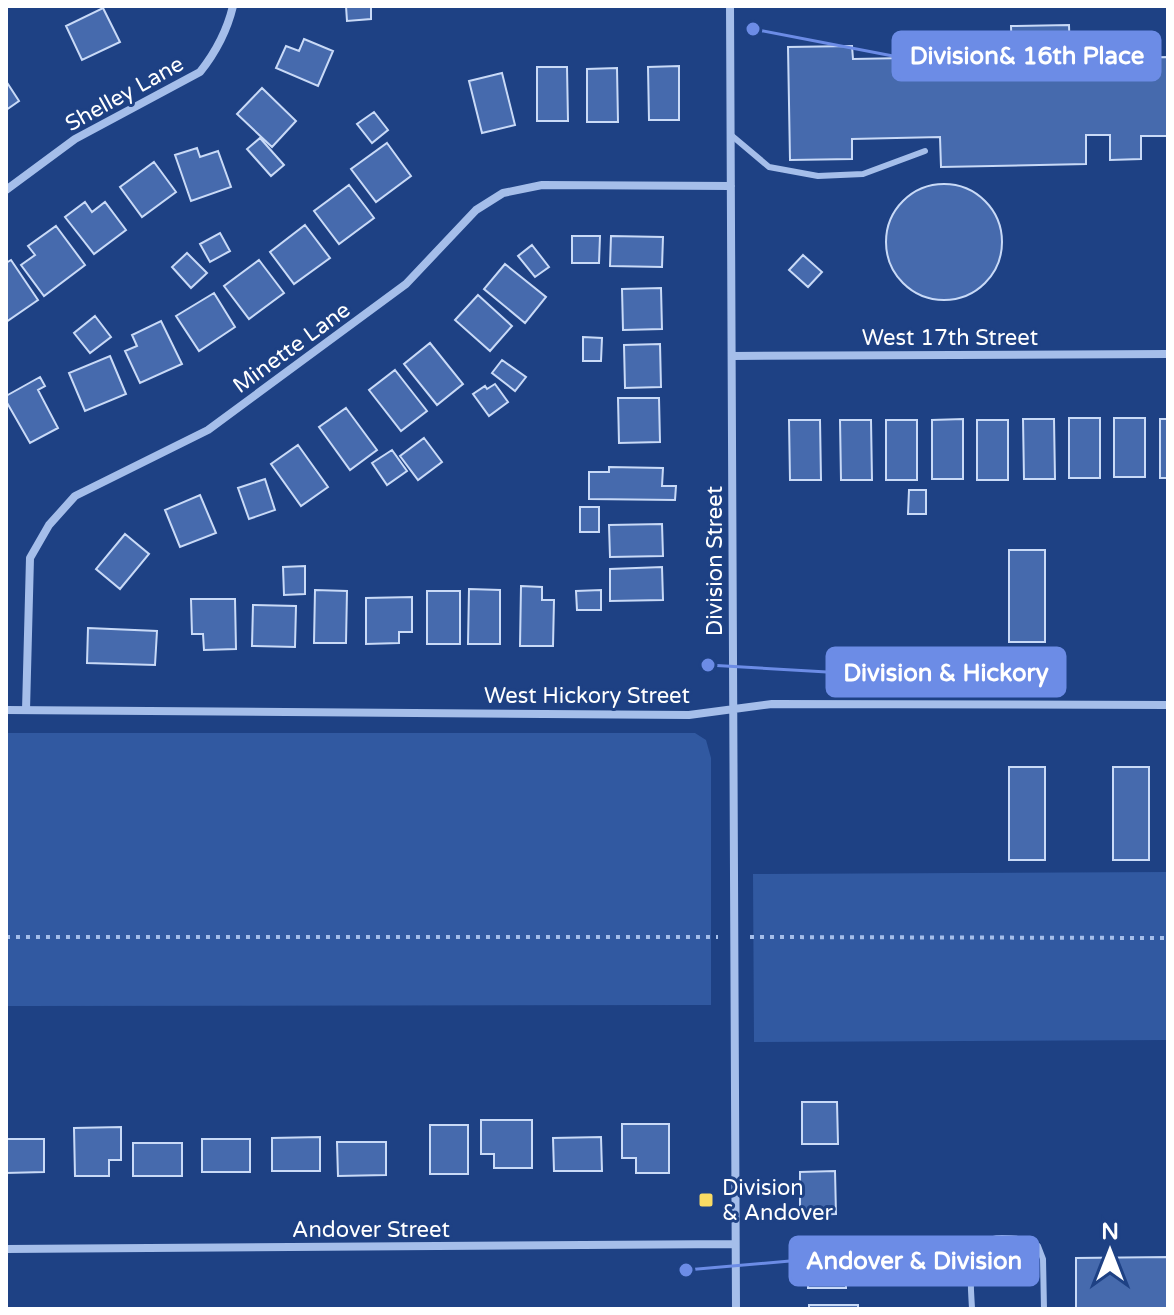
<svg xmlns="http://www.w3.org/2000/svg" width="1174" height="1315" font-family="'Varela Round',sans-serif">
<rect width="100%" height="100%" fill="#1e4184"/>
<path fill="#3159a1" d="M6,733H695L706,740L711,758V1005L6,1006Z
M1168,872V1040L754,1042L753,874Z"/>
<path fill="#466aad" stroke="#c9daf7" stroke-width="2" d="M346,6H371V19L347,21Z
M103,8L120,42L82,60L66,26Z
M1069,25L1070,59L1168,57V136H1141V159L1110,160V135H1086V164L941,167L940,137L852,139V159L790,160L788,47L852,46L853,59L1012,56L1011,26Z
M304,39L333,51L318,86L276,68L286,46L299,51Z
M679,66V120H649L648,67Z
M537,67H567L568,121H537Z
M617,68L618,122H587V69Z
M502,73L515,125L482,133L469,81Z
M6,81L19,101L6,110Z
M262,88L296,121L272,147L237,114Z
M374,112L388,130L372,143L357,124Z
M260,138L284,165L271,176L247,149Z
M387,143L411,176L376,202L351,169Z
M197,148L200,157L218,151L231,187L191,201L175,155Z
M154,162L176,192L142,217L120,187Z
M886 242a58 58 0 1 1 116 0a58 58 0 1 1-116 0Z
M349,185L374,218L339,244L314,211Z
M85,202L92,212L105,202L126,230L94,254L65,217Z
M305,225L330,258L294,284L270,252Z
M56,226L85,265L44,296L21,265L35,255L28,246Z
M220,233L230,251L210,262L200,244Z
M572,236H600L599,263H572Z
M611,236L663,237L662,267L610,266Z
M532,245L549,267L535,277L518,256Z
M187,253L207,273L191,288L172,267Z
M803,255L822,272L808,287L789,270Z
M11,260L38,300L6,322V263Z
M259,260L284,293L249,319L224,286Z
M505,264L546,297L525,323L484,289Z
M661,288L662,329L623,330L622,289Z
M214,293L235,327L199,351L176,316Z
M478,295L512,326L490,351L455,320Z
M95,316L111,337L90,353L74,333Z
M161,321L182,364L140,383L125,351L137,346L132,335Z
M583,337L602,338L601,361H583Z
M430,343L463,384L437,405L404,364Z
M660,344L661,387L625,388L624,345Z
M110,356L126,394L85,411L69,373Z
M502,360L526,377L515,391L492,373Z
M395,370L427,411L401,431L369,390Z
M40,377L45,386L38,390L58,428L30,443L6,401V396Z
M495,384L508,402L489,416L473,394L485,386L487,389Z
M618,398H659L660,442L619,443Z
M346,408L377,450L350,470L319,427Z
M1069,418H1100V478H1069Z
M1114,418H1145V477H1114Z
M963,419V479H932V420Z
M1023,419H1054L1055,479H1024Z
M1160,419H1168V478H1160Z
M789,420H820L821,480H790Z
M840,420H871L872,480H841Z
M886,420H917V480H886Z
M977,420H1008V480H977Z
M424,438L442,462L418,480L400,456Z
M298,445L328,487L301,506L271,464Z
M392,450L407,471L387,485L372,463Z
M609,467L663,468L662,486H676L675,500L589,499V472H609Z
M265,479L275,510L249,519L238,488Z
M909,490H926V514H908Z
M200,495L216,533L180,547L165,510Z
M580,507H599V532H580Z
M662,524L663,556L610,557L609,525Z
M125,534L149,554L120,589L96,569Z
M1009,550H1045V642H1009Z
M305,566V594L284,595L283,567Z
M662,567L663,600L610,601V569Z
M521,586L542,587V600H554L553,646H520Z
M469,589L500,590V644H468Z
M315,590L347,591L346,643H314Z
M601,590V610H577L576,591Z
M427,591H460V644H427Z
M412,597V632H399V643L366,644V598Z
M191,599H235L236,649L204,650L203,634H192Z
M253,605L296,606L295,647L252,646Z
M88,628L157,631L155,665L87,663Z
M1009,767H1045V860H1009Z
M1113,767H1149V860H1113Z
M802,1102H837L838,1144H802Z
M481,1120H532V1168H494V1154H481Z
M622,1124H669V1173H636V1158H622Z
M430,1125H468V1174H430Z
M121,1127V1160H109V1176H75L74,1128Z
M320,1137V1171H272V1138Z
M601,1137L602,1171H554L553,1138Z
M6,1139H44V1172L6,1173Z
M202,1139H250V1172H202Z
M337,1142H386V1175L338,1176Z
M133,1143H182V1176H133Z
M835,1171L836,1214L800,1215V1172Z
M808,1239H846V1288H808Z
M1168,1257V1309H1076V1258Z
M809,1305H858V1309H809Z"/>
<g fill="none" stroke-linecap="round" stroke-linejoin="round">
<path stroke="#a5beea" stroke-width="4" stroke-dasharray="4 6" stroke-linecap="butt" d="M6,937H718
M750,937L1168,938"/>
<path stroke="#a5beea" stroke-width="6" d="M731,135L769,167L818,176L863,174L925,151
M972,1309C971,1282 963,1238 1002,1238C1017,1238 1025,1239 1038,1246L1043,1259L1044,1309"/>
<path stroke="#a5beea" stroke-width="8" d="M730,6L736,1309
M6,190L75,139L200,72C216,52 227,31 233,6
M732,356L1168,354
M6,710L689,715L772,704L1168,705
M26,710L30,558L49,525L75,496L208,430L406,284L476,210L503,193L542,185L731,186
M6,1249L735,1244"/>
</g>
<rect fill="#f9db64" stroke="#1e4184" stroke-width="3" x="698" y="1192" width="16" height="16" rx="4"/>
<g text-anchor="middle" stroke-width="6" stroke-linejoin="round" paint-order="stroke">
<g font-size="22" fill="#fff" stroke="#1e4184">
<text transform="translate(124 93) rotate(-29)" y="8">Shelley Lane</text>
<text x="950" y="345">West 17th Street</text>
<text transform="translate(291 347) rotate(-36)" y="8">Minette Lane</text>
<text transform="translate(714 561) rotate(-90)" y="8">Division Street</text>
<text x="587" y="703">West Hickory Street</text>
<text x="371" y="1237">Andover Street</text>
</g>
<g font-size="22" fill="#fff" stroke="#1e4184" text-anchor="start">
<text x="722" y="1195">Division<tspan x="722" dy="25">&amp; Andover</tspan></text>
</g>
</g>
<path fill="none" stroke="#6c8ce6" stroke-width="3" d="M753 29L893 56M708 665L827 672M686 1270L790 1261"/>
<g fill="#6c8ce6" stroke="#1e4184" stroke-width="3">
<circle cx="753" cy="29" r="8"/>
<circle cx="708" cy="665" r="8"/>
<circle cx="686" cy="1270" r="8"/>
</g>
<g fill="#6c8ce6" stroke="#6c8ce6" stroke-width="3">
<rect x="893" y="32" width="267" height="48" rx="8"/>
<rect x="827" y="648" width="238" height="48" rx="8"/>
<rect x="790" y="1237" width="248" height="48" rx="8"/>
</g>
<g font-size="24" text-anchor="middle" font-weight="bold" fill="#fff">
<text x="1027" y="64">Division&amp; 16th Place</text>
<text x="946" y="681">Division &amp; Hickory</text>
<text x="914" y="1269">Andover &amp; Division</text>
</g>
<rect width="1174" height="1315" fill="none" stroke="#ffffff" stroke-width="16"/>
<g transform="translate(1110 1251)" stroke="#1e4184" stroke-width="6" paint-order="stroke">
<path d="M0-6L14 30L0 20L-14 30Z" fill="#ffffff"/>
<text y="-12" font-size="22" font-weight="bold" text-anchor="middle" fill="#ffffff">N</text>
</g>
</svg>
